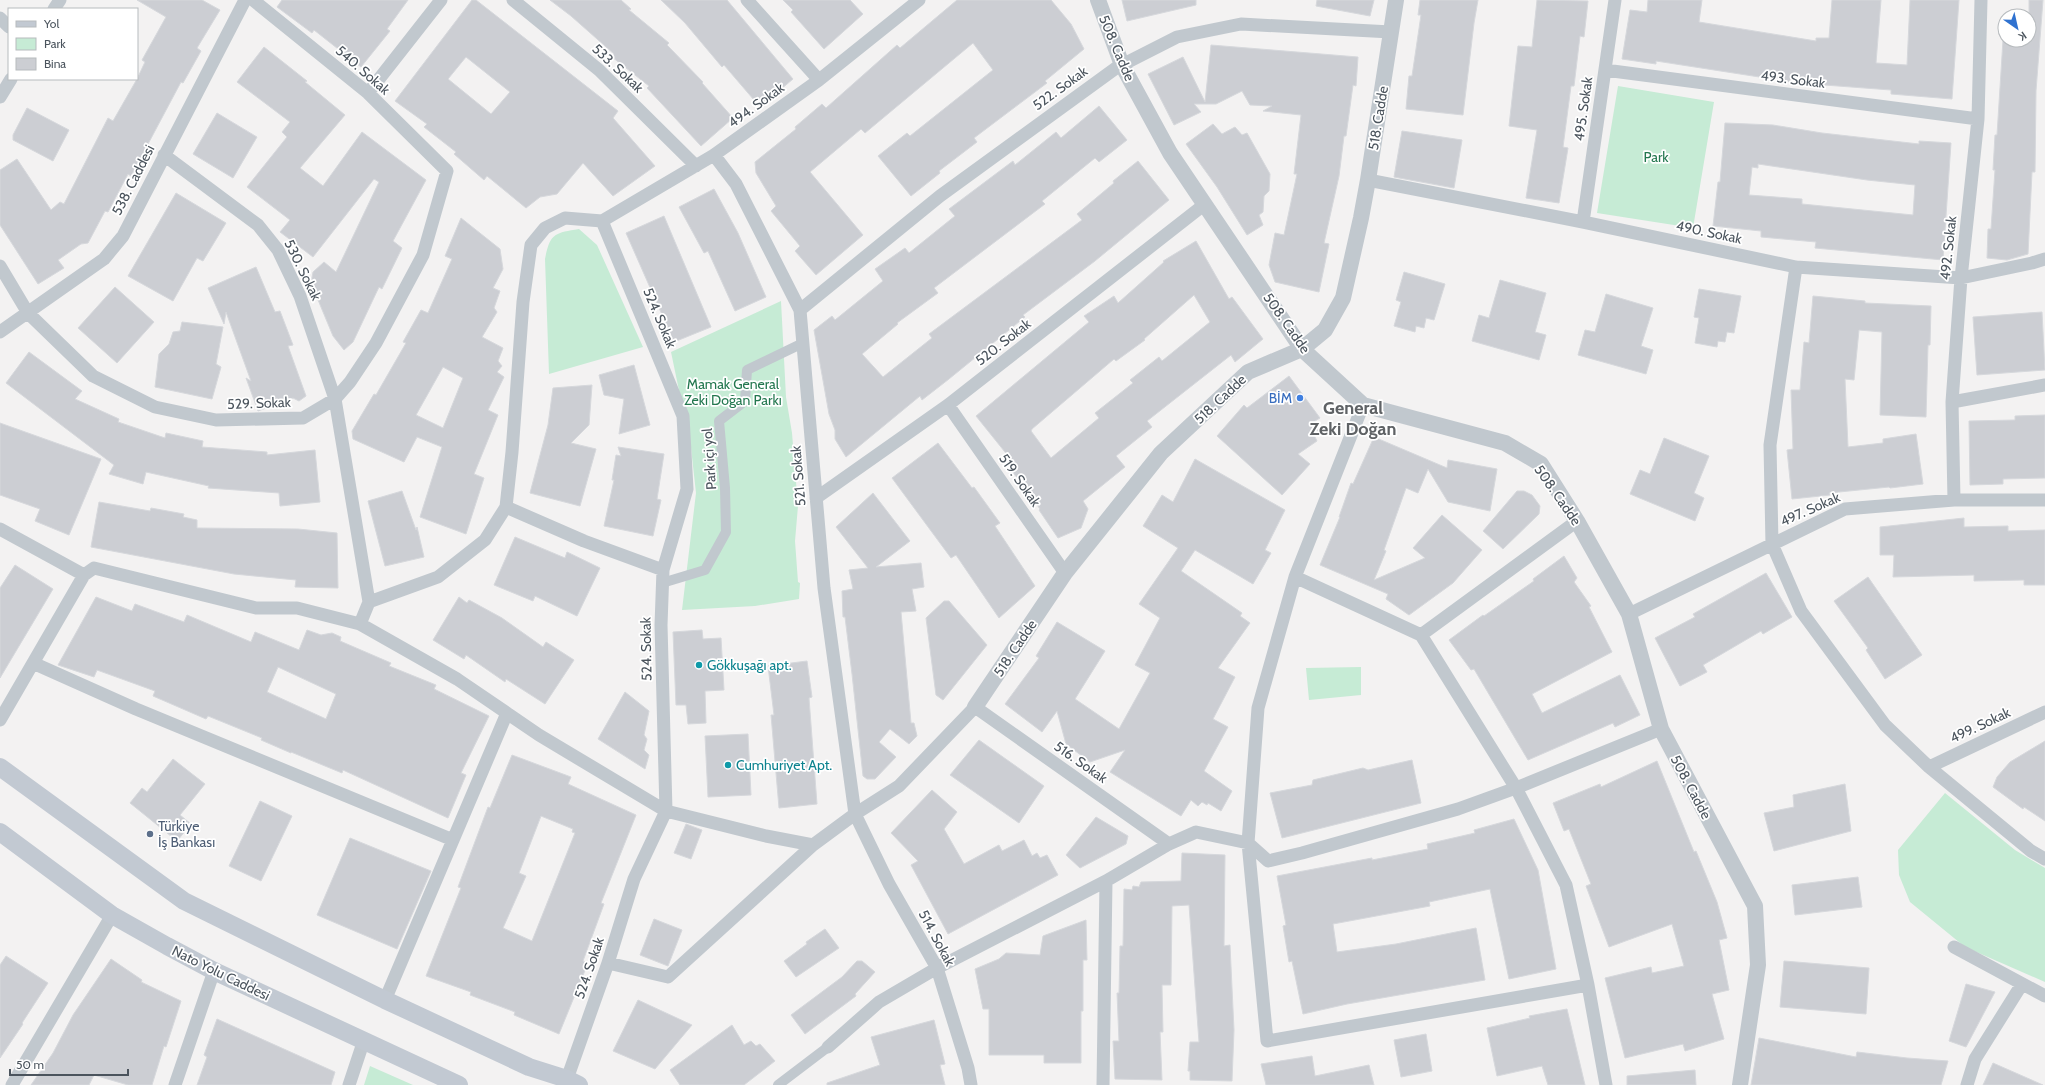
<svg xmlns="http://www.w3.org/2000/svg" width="2045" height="1085" font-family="Cabin,sans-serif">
<rect width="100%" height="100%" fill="#f3f2f2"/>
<path fill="#c6ebd5" d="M1618,86L1714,102L1693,228L1597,213Z
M579,229L597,245L643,347L549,374L545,259C550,233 555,233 579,229Z
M781,301L786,397L792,433L798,506L795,541L798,582L800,583L799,599L755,606L682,610L696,493L691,448L671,352Z
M1361,667V695L1309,700L1306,668Z
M1945,793L2015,850L2045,868V982L1965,947L1910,902L1899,875L1898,850Z
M370,1066L413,1085H364Z"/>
<path fill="#ccced3" stroke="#d6d8dc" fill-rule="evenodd" d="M137,0H202L220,10L197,48L201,51L183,83L181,82L131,176L128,174L108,212L105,211L88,243L81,244L58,260L64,268L38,284L0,225V170L17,159L51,210L60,202L64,204L108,118L113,121L137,79L145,62L142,60L166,17Z
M282,0H408L387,29L390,31L361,67L314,30L312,33L277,7Z
M472,0H476L618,111L613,118L655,166L613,196L583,163L557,194L540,197L526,208L487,176L484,180L454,154L456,152L424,127L427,124L395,101ZM466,57L510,92L491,114L448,79Z
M550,0H621L631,9L629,10L669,43L667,45L703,82L702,83L733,118L701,146L647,88L649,86L612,57L614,54L571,16Z
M661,0H727L793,79L760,107L724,65L722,67L685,23Z
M783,0H850L863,14L824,49L791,12L793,10Z
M957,0H1051L1071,24L1084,49L1045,81L1047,83L974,138L977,142L939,171L940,173L911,196L878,156L907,133L910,136L993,70L973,43L865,133L861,129L810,172L863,235L816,275L795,251L800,246L771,211L776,206L756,173L755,162L796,129L795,127L822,104L826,108L897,45L900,48Z
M1122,0H1196V5L1127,21Z
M1317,0H1374L1370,16L1316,6Z
M1420,0H1478L1474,23L1463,115L1406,109L1409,76H1412L1421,15H1418Z
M1537,0L1588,1L1584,37L1580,36L1574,86H1571L1563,147L1568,148L1559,203L1526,198L1537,130L1509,126L1518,46L1532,47Z
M1648,0H1702L1699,22L1816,41V38H1829L1832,0H1881L1876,63L1907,65L1910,0H1959L1952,99L1891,94V90L1798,83L1656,61V64L1622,59L1630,10L1647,12Z
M2029,0H2043L2036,91L2035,172H2032L2028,254L2007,260L1987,258L1988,229H1991L1995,170H1993L1995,135H1997L2003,40H2029Z
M1211,45L1358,57L1356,86L1353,85L1346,136H1344L1339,176L1324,243L1329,244L1319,292L1275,282L1269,265L1275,233L1284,235L1297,174H1294L1301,115L1263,111L1272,106L1250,105L1242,91L1216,104H1194L1201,112L1174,125L1148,74L1183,57L1205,102Z
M264,47L307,81L305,82L345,115L300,168L323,186L362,132L426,180L393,241L402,248L382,289L379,287L353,342L344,350L333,336L311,283L313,272L324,262L336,272L379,182L374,179L313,257L280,232L290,220L247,187L287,137L282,132L290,122L237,82Z
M1099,106L1127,140L1099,162L1095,158L1042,201L1045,204L934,288L938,293L897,323L898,324L862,354L883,377L932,338L929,334L1082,220L1077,214L1114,183L1113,181L1138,161L1169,200L1095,261L1023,315L1025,317L949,379L922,400L920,396L846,457L835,439V430L829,414L814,330L832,316L835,320L883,281L875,269L905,248L909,253L955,216L949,209L1013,161L1015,165L1056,132L1061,138Z
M27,108L69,130L53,161L13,140V135Z
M217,113L257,137L233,178L193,154Z
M1725,123L1773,125L1822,133L1919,144V141L1951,143L1943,260L1815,248L1816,242L1761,237V231L1713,226L1718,182H1720ZM1758,164L1867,180L1915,185L1913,215L1802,204V199L1749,195L1752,167L1758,168Z
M1213,124L1222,134L1235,127L1242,135L1247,133L1270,174L1269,191L1264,196L1263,212L1259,215L1263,225L1247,235L1217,187L1186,144Z
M1402,131L1462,140L1454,188L1394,177Z
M714,189L738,233L766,297L735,311L708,251L704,253L679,207Z
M176,193L226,223L203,261L197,258L173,301L128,276Z
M664,216L711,327L674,342L626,233Z
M461,218L500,249L503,269L493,288L500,291L494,308L497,312L482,337L503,348L498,361L502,366L497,372L504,377L488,410L498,415L474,474L484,478L466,534L420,517L442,447L417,437L404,462L353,439L352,431L374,394L376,395L406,343L403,342L421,310L428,313L452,259L445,256ZM443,367L463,378L443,428L416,415Z
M1196,241L1229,299L1232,297L1263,339L1235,362L1231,355L1147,421L1152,427L1116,456L1125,467L1083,501L1088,509L1081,528L1058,538L1039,510L1040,509L1012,471L1017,467L976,416L1089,322L1084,316L1114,296L1118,303L1164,262L1163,261ZM1194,295L1210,322L1162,361L1159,357L1130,380L1133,383L1095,413L1099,418L1051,458L1031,431L1032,429L1114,359L1116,361L1145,340L1144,339Z
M256,267L275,312L280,311L293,345L288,346L306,396L299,401L293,398L258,411L246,378L251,381L226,312L224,324L208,288Z
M1404,272L1445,284L1434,320L1426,318L1424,328L1416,326L1415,332L1394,326L1401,302L1396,300Z
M1500,280L1546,293L1535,332L1546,335L1539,360L1472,341L1479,315L1489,318Z
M115,287L154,322L117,363L78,328Z
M1699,289L1741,296L1734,333L1727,332L1725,342L1718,341L1717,347L1695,343L1699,318L1694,317Z
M1606,294L1653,308L1641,346L1653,350L1646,374L1578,355L1585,330L1595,332Z
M1813,296L1865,301V303L1931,306L1930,345H1928L1926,417L1880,415L1882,332L1859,330L1854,380L1845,379L1848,447L1883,443V439L1916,434L1923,484L1890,488L1889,487L1829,493L1830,495L1792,499L1787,450L1793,449L1791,390H1800L1804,342L1809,343Z
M2042,312L2045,370L1977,375L1973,317Z
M182,322L223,327L216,364L221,367L212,399L155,387L159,354L169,344L173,332L180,331Z
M29,352L82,391L75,399L119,419L118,422L165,438L166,433L203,441L202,447L267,452V455L315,450L320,502L280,506L279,493L208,488L209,486L146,472L143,484L109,474L114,465L6,383Z
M634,365L650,425L619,434L624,399L604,395L599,375Z
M1289,376L1320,418L1315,421L1321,431L1314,435L1317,441L1298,454L1310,464L1282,495L1217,436L1244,405L1247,408Z
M592,385L589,425L571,443L596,449L580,506L530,493L548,425L553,388Z
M2045,415V478L2003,479V484L1970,485L1969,421L2015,420V416Z
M0,423L101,459L69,535L35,521L40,509L0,495Z
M1374,437L1447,468L1448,460L1497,469L1490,511L1448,502L1428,469L1418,493L1406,488L1384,550L1386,551L1374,580L1425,558L1413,548L1442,515L1482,550L1453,583L1409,615L1386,599L1388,594L1320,565L1340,517H1339L1351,483L1353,484Z
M1664,438L1709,456L1694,493L1704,498L1695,521L1630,494L1640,470L1650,474Z
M938,443L972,488L974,487L1000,523L995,526L1035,586L999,618L956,555L951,558L892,478Z
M618,447L664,454L657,499L661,500L653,536L604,526L614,480H612L616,455L621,456Z
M1195,459L1285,510L1265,550L1271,553L1253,584L1195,550L1181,571L1242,613L1240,616L1250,623L1218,668L1235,677L1213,719L1228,727L1204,771L1232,791L1221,811L1208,803L1207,805L1202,802L1198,806L1191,800L1181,816L1110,772L1125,750L1090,762L1066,744L1057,711L1042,732L1005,704L1039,658L1036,656L1057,622L1105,651L1075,699L1119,729L1150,673L1135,665L1160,618L1139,604L1178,548L1143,526L1162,495L1173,502Z
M402,491L416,530L417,527L424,557L385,566L368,501Z
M1517,491H1524L1532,495L1540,506L1539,514L1503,549L1483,531Z
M873,493L910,541L876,567L921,563L924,587L912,589L916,611L901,612L911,723H914L917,736L909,744L890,729L879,742L896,757L875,779H867L863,776L852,674L845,617H843L842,591L853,589L849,570L868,568L836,527Z
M99,502L150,511L151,508L184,514L183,517L197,520V528L298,529L337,533L338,588L295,587L296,580L234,574L91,547Z
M1964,518V527L2008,526V531L2045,530V585H2024V580L1974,581V575L1893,577L1894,555H1880V527Z
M515,537L565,558L567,552L600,568L577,616L535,596L533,601L494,585Z
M1564,556L1577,578L1574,582L1591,606L1589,607L1612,652L1532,694L1542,713L1620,675L1640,715L1615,727L1613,723L1528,760L1474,669L1471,670L1449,640L1483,615L1484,616L1534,581L1533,579Z
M15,565L53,589L0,678V588Z
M1766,573L1792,617L1763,634L1761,631L1703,665L1707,672L1680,686L1655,638L1695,617L1693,614Z
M1868,577L1922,655L1885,679L1866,650L1868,648L1834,601Z
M96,597L132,611L135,604L184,622L187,615L251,642L255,632L299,650L307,630L321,635L332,633L341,637L340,641L391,663L389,666L436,685L434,689L489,716L461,773L466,775L448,818L343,770L342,773L291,752V753L261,740L262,738L208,716L206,719L153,696L155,691L97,670L94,677L58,665ZM278,667L336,694L326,719L267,692Z
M459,597L467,603L469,600L502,618L543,647L546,642L574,660L545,704L506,679L505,682L466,655L464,659L433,640Z
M944,601H949L987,645L943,700L936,695L926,618Z
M702,630L703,639L721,638L724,690L705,691L706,723L688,724L686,705H676L673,632Z
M807,661L812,697L809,698L817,804L779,808L771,715H774L768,666Z
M625,692L649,711L644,735L647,739L644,750L649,755L645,769L598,739Z
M748,734L751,795L708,797L705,736Z
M979,740L1044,786L1019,823L950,775Z
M2045,741V821L2024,807L2023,809L1993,787L1997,777L2010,762Z
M512,755L571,777L568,784L636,815L601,903L604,904L583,961L588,963L559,1034L514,1015L515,1012L470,995L471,992L426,976L461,888L458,887L488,807L490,808ZM541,816L573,829L572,832L575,833L532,941L503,928L526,876L519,873Z
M173,759L205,784L180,815L191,824L177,841L130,803L142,788L147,792Z
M1412,760L1421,803L1282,838L1270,793L1312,785L1313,780L1363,768L1368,770Z
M1657,761L1694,852L1696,851L1717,902L1727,938L1719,940L1729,990L1712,994L1724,1039L1685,1051L1683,1044L1625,1058L1605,978L1651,967L1652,973L1684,966L1672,924L1609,947L1586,886L1591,884L1569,829L1564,831L1553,803L1600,784L1601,787Z
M1845,784L1851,831L1774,851L1764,813L1794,807L1793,795Z
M932,790L957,812L944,829L964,864L999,845L1002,851L1024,840L1032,856L1037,853L1040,858L1047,855L1058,875L948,934L911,865L918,861L891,833Z
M260,801L292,816L261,881L229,866Z
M1096,817L1128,836L1126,844L1080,868L1066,855Z
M1514,819L1538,870L1556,969L1509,979L1490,889L1429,902L1430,906L1333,924L1337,952L1396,944L1476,928L1485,980L1347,1004L1303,1014L1292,961L1289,962L1283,926L1286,925L1277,876L1372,858V860L1428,849L1427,844L1475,833L1474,830Z
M686,824L702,830L691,859L674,853Z
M350,838L431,871L397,949L317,915Z
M1182,853L1225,855L1224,946L1230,945L1234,1030L1232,1081L1190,1080V1071H1188L1190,1042H1199L1189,905L1172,906L1171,985H1162L1163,1032H1160L1162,1080L1115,1079L1113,1041H1119L1117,993H1119L1120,946H1123L1124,889L1132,890L1133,886L1139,887L1141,882L1181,881Z
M1858,877L1862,907L1795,915L1792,885Z
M654,919L682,930L668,966L640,955Z
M1086,920L1087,960H1083V1011H1081V1063H1044V1055H989V1009H983L975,969L999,959L1006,953L1040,955L1043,936Z
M825,929L839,948L796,977L784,961L807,944L806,942Z
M6,956L48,983L22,1023L23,1024L0,1058V965Z
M111,959L142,980L141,982L181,1001L166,1047L164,1046L152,1085H128L94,1075L89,1085H31L53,1053L73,1015Z
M857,961H862L875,972L855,994L856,996L805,1034L791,1015L842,977Z
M1784,961L1869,968L1866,1014L1780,1007Z
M1966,984L1995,992L1966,1047L1949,1041Z
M638,1000L692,1025L655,1069L613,1051Z
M1567,1009L1585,1085H1548L1542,1066L1497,1076L1487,1028L1530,1018L1529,1016Z
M217,1019L335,1072L331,1085H197L207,1057L204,1055Z
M934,1020L945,1064L940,1065L945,1085H827V1083L880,1065L871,1037Z
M732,1025L744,1045L751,1041L756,1046L760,1044L775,1061L744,1085H680L670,1070Z
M1426,1034L1432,1071L1401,1077L1394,1040Z
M1759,1038L1856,1057L1857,1052L1907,1058L1948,1061L1941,1085H1751Z
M1312,1056L1315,1076L1369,1065L1374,1085H1266L1261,1064Z
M1993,1063L2043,1085H1983Z
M1695,1070L1696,1085H1627V1076Z"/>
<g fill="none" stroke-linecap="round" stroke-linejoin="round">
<path stroke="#c1c8ce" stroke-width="10" d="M662,583L705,570L726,532L725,488L719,421L745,401L747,370L803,343
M778,1085L828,1047"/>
<path stroke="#c1c8ce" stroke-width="13" d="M513,0L599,70L696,166
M747,0L819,80
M54,9L60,0
M0,18L9,27
M1605,70L1978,119
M368,93L441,0
M0,97L11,79
M164,155L258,225L278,250L300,296L335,399L369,602
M714,155L736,184L800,310L824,588L855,814L889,884L937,968L968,1068L971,1085
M1368,180L1583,222L1796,267L1961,278L2032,263L2045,259
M602,221L714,155L819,80L919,0
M1583,222L1615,0
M0,266L28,313L93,376L155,407L216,420L303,418L335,399L350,382L376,343L423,255L447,171L368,93L253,0
M1796,267L1770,445L1772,544L1801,611L1885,725L1929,767L2031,851L2045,859
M800,310L940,196L1116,68L1177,37L1241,24L1391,32
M0,332L104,259L123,236L245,0
M1952,402L2045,385
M948,405L1065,573
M1363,405L1295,577L1258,708L1248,843L1267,1041L1588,985
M816,498L948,405L1205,204
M1954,500L1952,402L1961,278L1978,119L1981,0
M506,507L584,541L663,570
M0,529L84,575L94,568L256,608H297L360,624L369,602L438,577L485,540L506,507L512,452L523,302L531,245L545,228L565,218L602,221
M1295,577L1421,635L1516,788L1566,885L1588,985L1606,1085
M1629,614L1845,509L1954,500H2045
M360,624L457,679L539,735L666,811L766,836L813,845L855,814L899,786L975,707L1169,844
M1421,635L1577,521
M33,663L136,709L453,840
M0,720L84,575
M1929,767L2045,712
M1954,947L2045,996
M608,963L668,977L813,845
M385,1000L507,713
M828,1047L879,1002L937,968L1106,881L1169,844L1196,832L1248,843L1268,861L1302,853L1458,809L1516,788L1661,729
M567,1079L608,963L634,879L666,811L661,625L663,570L687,489L683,416L602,221
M12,1085L112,915
M175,1085L214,971
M349,1085L364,1040
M1103,1085L1106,881
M1967,1085L1975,1059L2022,984"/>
<path stroke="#c1c8ce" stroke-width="16" d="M1098,0L1122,65L1170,153L1302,349L1363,405L1505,443L1541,464L1577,521L1629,614L1661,729L1755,906L1758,965L1740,1085
M975,707L1065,573L1161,453L1248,372L1302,349L1325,330L1343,298L1361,218L1368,180L1396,0"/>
<path stroke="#c2c9d2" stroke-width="18" d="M0,767L184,901L385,1000L529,1067L567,1079L579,1085
M0,832L112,915L167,946L214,971L459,1085"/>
</g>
<circle fill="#3f7fe0" stroke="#fff" stroke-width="1.5" cx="1300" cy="398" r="4"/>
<g fill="#0f9aa8" stroke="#fff" stroke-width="1.5">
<circle cx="699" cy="665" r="4"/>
<circle cx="728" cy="765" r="4"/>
</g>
<circle fill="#5c6f8a" stroke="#fff" stroke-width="1.5" cx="150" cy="834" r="4"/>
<g text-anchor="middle" stroke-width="3.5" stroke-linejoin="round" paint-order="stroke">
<g font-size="14" fill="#4b545d" stroke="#fff">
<text transform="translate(1117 48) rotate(67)" y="5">508. Cadde</text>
<text transform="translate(618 68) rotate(43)" y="5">533. Sokak</text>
<text transform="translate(363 70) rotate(41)" y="5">540. Sokak</text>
<text transform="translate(1793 79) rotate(7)" y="5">493. Sokak</text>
<text transform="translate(1060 88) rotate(-36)" y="5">522. Sokak</text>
<text transform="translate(756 105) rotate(-36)" y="5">494. Sokak</text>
<text transform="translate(1583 109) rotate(-82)" y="5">495. Sokak</text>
<text transform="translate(1378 118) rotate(-81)" y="5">518. Cadde</text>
<text transform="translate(133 180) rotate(-63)" y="5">538. Caddesi</text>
<text transform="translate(1709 232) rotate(12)" y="5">490. Sokak</text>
<text transform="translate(1948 248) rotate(-84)" y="5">492. Sokak</text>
<text transform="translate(303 270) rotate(64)" y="5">530. Sokak</text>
<text transform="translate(660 318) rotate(67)" y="5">524. Sokak</text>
<text transform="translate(1287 323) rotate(55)" y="5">508. Cadde</text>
<text transform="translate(1003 342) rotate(-38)" y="5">520. Sokak</text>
<text transform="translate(1220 399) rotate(-43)" y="5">518. Cadde</text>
<text transform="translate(259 403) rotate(-2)" y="5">529. Sokak</text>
<text transform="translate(709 459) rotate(-94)" y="5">Park içi yol</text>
<text transform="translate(798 476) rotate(-95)" y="5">521. Sokak</text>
<text transform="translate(1020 480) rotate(55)" y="5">519. Sokak</text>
<text transform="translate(1558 495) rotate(55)" y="5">508. Cadde</text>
<text transform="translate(1810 509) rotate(-24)" y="5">497. Sokak</text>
<text transform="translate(1015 648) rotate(-56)" y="5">518. Cadde</text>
<text transform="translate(646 649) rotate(-91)" y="5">524. Sokak</text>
<text transform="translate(1980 725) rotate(-25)" y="5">499. Sokak</text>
<text transform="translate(1081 762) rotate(35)" y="5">516. Sokak</text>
<text transform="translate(1691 787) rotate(62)" y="5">508. Cadde</text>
<text transform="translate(937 938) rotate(62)" y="5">514. Sokak</text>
<text transform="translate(589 968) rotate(-71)" y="5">524. Sokak</text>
<text transform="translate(221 973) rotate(26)" y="5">Nato Yolu Caddesi</text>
</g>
<g font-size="14" fill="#23774f" stroke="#fff">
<text x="1656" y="162">Park</text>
<text x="733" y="389">Mamak General<tspan x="733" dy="16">Zeki Doğan Parkı</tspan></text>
</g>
<g font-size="14" fill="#366cbe" stroke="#fff" text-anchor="end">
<text x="1292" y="403">BİM</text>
</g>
<g font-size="14" fill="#0d838f" stroke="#fff" text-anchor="start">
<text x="707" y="670">Gökkuşağı apt.</text>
<text x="736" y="770">Cumhuriyet Apt.</text>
</g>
<g font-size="14" fill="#4e5e75" stroke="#fff" text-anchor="start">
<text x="158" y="831">Türkiye<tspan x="158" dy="16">İş Bankası</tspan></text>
</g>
<g font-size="18" font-weight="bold" fill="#5f6265" stroke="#fff">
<text x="1353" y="414">General<tspan x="1353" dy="21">Zeki Doğan</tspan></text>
</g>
</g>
<rect x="8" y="8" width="130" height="72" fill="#ffffff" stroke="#b7bbbe"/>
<rect x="16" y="21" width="20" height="6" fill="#c2c9d2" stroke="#b7bbbe"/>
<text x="44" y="28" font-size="12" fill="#4b545d">Yol</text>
<rect x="16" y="38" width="20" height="12" fill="#c6ebd5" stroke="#b7bbbe"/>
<text x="44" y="48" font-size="12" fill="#4b545d">Park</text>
<rect x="16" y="58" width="20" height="12" fill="#ccced3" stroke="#b7bbbe"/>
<text x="44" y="68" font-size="12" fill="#4b545d">Bina</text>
<g transform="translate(2017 28) rotate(146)"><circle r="19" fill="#ffffff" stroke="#b7bbbe"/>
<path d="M0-3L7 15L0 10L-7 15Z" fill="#2f72d0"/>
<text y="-6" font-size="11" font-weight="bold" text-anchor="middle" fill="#4b545d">K</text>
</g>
<path d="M10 1069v6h118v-6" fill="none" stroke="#4b545d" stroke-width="2"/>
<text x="16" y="1069" font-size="12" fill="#4b545d" stroke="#ffffff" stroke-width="3" paint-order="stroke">50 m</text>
</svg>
